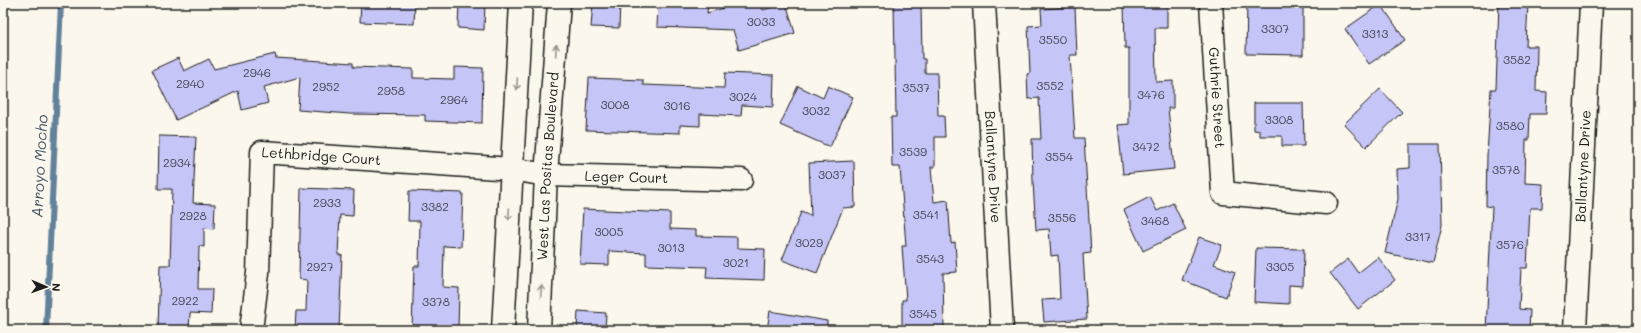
<svg xmlns="http://www.w3.org/2000/svg" width="1641" height="333" font-family="Mali,sans-serif">
<rect width="100%" height="100%" fill="#fbf7ec"/>
<filter id="ink" filterUnits="userSpaceOnUse"><feTurbulence type="fractalNoise" baseFrequency=".025" numOctaves="2"/><feDisplacementMap in="SourceGraphic" scale="8" xChannelSelector="R" yChannelSelector="G"/><feConvolveMatrix kernelMatrix="1 2 1 2 8 2 1 2 1" color-interpolation-filters="sRGB"/></filter>
<g filter="url(#ink)">
<g fill="none" stroke-linecap="round" stroke-linejoin="round">
<path stroke="#62819a" stroke-width="6" d="M46,330L61,3"/>
</g>
<path fill="#c5c5f7" stroke="#1c1c1c" d="M361,3H415L414,24L360,22Z
M459,3H485L484,30L458,28Z
M593,3H620L619,28L591,27Z
M658,3H708L707,13L740,3H761L763,10L786,3L795,33L739,50L733,30L657,27Z
M894,3H921L922,59H925V73H937L938,116H944L945,137H935V167H931L934,202L948,200L951,243L955,242L957,272L943,273L944,330H902V300H906L902,246H906L900,167H892L891,117H896Z
M1124,3H1167V28H1155L1156,82L1173,81V108H1168L1174,169L1123,174L1118,125L1129,124V48H1125Z
M1247,3H1303V55L1246,54Z
M1499,3H1528L1526,46H1537L1536,91L1547,92L1546,114H1530L1529,140H1526L1525,183L1543,184L1542,208H1530L1527,268H1521L1519,309L1530,310L1529,330H1486L1492,207L1486,206L1487,155L1491,89H1496Z
M1381,4L1405,40L1369,64L1345,29Z
M1075,7L1077,55H1070L1075,138H1084L1091,253L1083,254L1087,319L1044,322L1042,300L1060,299L1058,255L1051,256L1049,229L1036,230L1033,182L1032,139H1041L1039,98L1028,99L1027,74L1030,73L1028,26L1042,25L1041,9Z
M275,54L276,58L353,63V67L413,69V78L454,79V67L483,68L482,123L425,121V115L350,114L298,110L300,77L264,87L268,103L242,110L238,91L176,120L152,70L178,58L184,71L209,59L214,69Z
M725,73L774,75L773,107L742,105L741,116L700,114V126L680,125V133L586,130L589,78L643,80V85L724,88Z
M798,86L823,98L828,86L853,97L830,147L780,125Z
M1380,89L1402,112L1366,147L1344,124Z
M1254,103H1303L1304,146H1282V136H1260V131L1254,130Z
M159,136L196,137L193,203L215,204L214,229L204,228V247L199,246L198,289H212L211,314L190,313L189,330H158L160,265H170L172,189H158Z
M1410,144H1440L1442,225L1433,263L1385,253L1398,199L1397,169L1410,168Z
M854,161L855,207L843,208L817,273L782,260L801,212L811,216L809,163Z
M301,188L354,190L353,216L340,215L338,255H342L339,330H295L296,311H306L307,280L299,279Z
M409,191L463,193L461,247L444,246L443,287L459,288L458,330H412L414,266H419L420,221H408Z
M1150,197L1157,211L1173,203L1186,230L1143,251L1124,210Z
M583,209L670,213V229L696,230V236L737,237V248L765,249L764,280L706,278L707,267L646,265V253L609,251V265L580,264Z
M1199,237L1222,245L1214,264L1235,272L1226,297L1182,280Z
M1256,248L1304,249L1303,286L1289,285V304L1254,302Z
M1378,257L1395,280L1358,309L1330,273L1348,259L1358,273Z
M578,311L606,313L605,330H577Z
M770,311L827,321V330H767Z"/>
<g fill="none" stroke-linecap="round" stroke-linejoin="round">
<defs>
<g id="minor">
<path id="s1" d="M984,3L1002,330"/>
<path id="s2" d="M1211,3L1223,193L1326,203"/>
<path id="s3" d="M251,330L258,273L262,152L512,169L546,175L741,180"/>
<path d="M503,330L521,3"/>
<path id="s4" d="M539,330L546,175L559,3"/>
<path id="s5" d="M1575,330L1591,3"/>
</g>
</defs>
<use href="#minor" stroke="#1c1c1c" stroke-width="25"/>
<use href="#minor" stroke="#fbf7ec" stroke-width="22"/>
</g>
<defs><path id="oneway-shaft" d="M-6 0H5M1.5-3L5.5 0L1.5 3" fill="none" stroke-width="1.6" stroke-linecap="round" stroke-linejoin="round"/></defs>
<g stroke="#97948e">
<use href="#oneway-shaft" transform="translate(556 50) rotate(-86)"/>
<use href="#oneway-shaft" transform="translate(517 84) rotate(93)"/>
<use href="#oneway-shaft" transform="translate(509 214) rotate(93)"/>
<use href="#oneway-shaft" transform="translate(541 291) rotate(-87)"/>
</g>
</g>
<g text-anchor="middle" stroke-width="3" stroke-linejoin="round" paint-order="stroke">
<g font-size="12" fill="#464653">
<text x="761" y="26">3033</text>
<text x="1275" y="33">3307</text>
<text x="1375" y="38">3313</text>
<text x="1053" y="44">3550</text>
<text x="1517" y="64">3582</text>
<text x="257" y="77">2946</text>
<text x="190" y="88">2940</text>
<text x="1050" y="90">3552</text>
<text x="326" y="91">2952</text>
<text x="916" y="92">3537</text>
<text x="391" y="95">2958</text>
<text x="1151" y="99">3476</text>
<text x="743" y="101">3024</text>
<text x="454" y="104">2964</text>
<text x="615" y="109">3008</text>
<text x="677" y="110">3016</text>
<text x="816" y="115">3032</text>
<text x="1279" y="124">3308</text>
<text x="1510" y="130">3580</text>
<text x="1146" y="151">3472</text>
<text x="913" y="156">3539</text>
<text x="1059" y="161">3554</text>
<text x="177" y="167">2934</text>
<text x="1506" y="174">3578</text>
<text x="832" y="179">3037</text>
<text x="327" y="207">2933</text>
<text x="435" y="211">3382</text>
<text x="926" y="219">3541</text>
<text x="193" y="220">2928</text>
<text x="1062" y="222">3556</text>
<text x="1155" y="225">3468</text>
<text x="609" y="236">3005</text>
<text x="1418" y="241">3317</text>
<text x="809" y="247">3029</text>
<text x="1510" y="249">3576</text>
<text x="671" y="252">3013</text>
<text x="930" y="263">3543</text>
<text x="736" y="267">3021</text>
<text x="320" y="271">2927</text>
<text x="1280" y="271">3305</text>
<text x="185" y="305">2922</text>
<text x="436" y="306">3378</text>
<text x="923" y="318">3545</text>
</g>
<g font-size="14" fill="#1c1c1c" stroke="#fbf7ec">
<text dy="5" stroke="none"><textPath href="#s2" startOffset="95">Guthrie Street</textPath></text>
<text dy="5" stroke="none"><textPath href="#s3" startOffset="238">Lethbridge Court</textPath></text>
<text dy="5" stroke="none"><textPath href="#s4" startOffset="164">West Las Positas Boulevard</textPath></text>
<text dy="5" stroke="none"><textPath href="#s1" startOffset="164">Ballantyne Drive</textPath></text>
<text dy="5" stroke="none"><textPath href="#s5" startOffset="164">Ballantyne Drive</textPath></text>
<text dy="5" stroke="none"><textPath href="#s3" startOffset="544">Leger Court</textPath></text>
</g>
<g font-size="15" font-style="italic" fill="#455766" stroke="#fbf7ec">
<text transform="translate(40 166) rotate(-87)" y="5">Arroyo Mocho</text>
</g>
</g>
<rect width="1641" height="333" fill="none" stroke="#fbf7ec" stroke-width="16"/>
<rect x="8" y="8" width="1625" height="317" fill="none" stroke="#1c1c1c" stroke-width="1.5" filter="url(#ink)"/>
<g transform="translate(46 287) rotate(92)" stroke="#fbf7ec" stroke-width="3" paint-order="stroke">
<path d="M0-3L7 15L0 10L-7 15Z" fill="#1c1c1c"/>
<text y="-6" font-size="11" font-weight="bold" text-anchor="middle" fill="#1c1c1c">N</text>
</g>
</svg>
